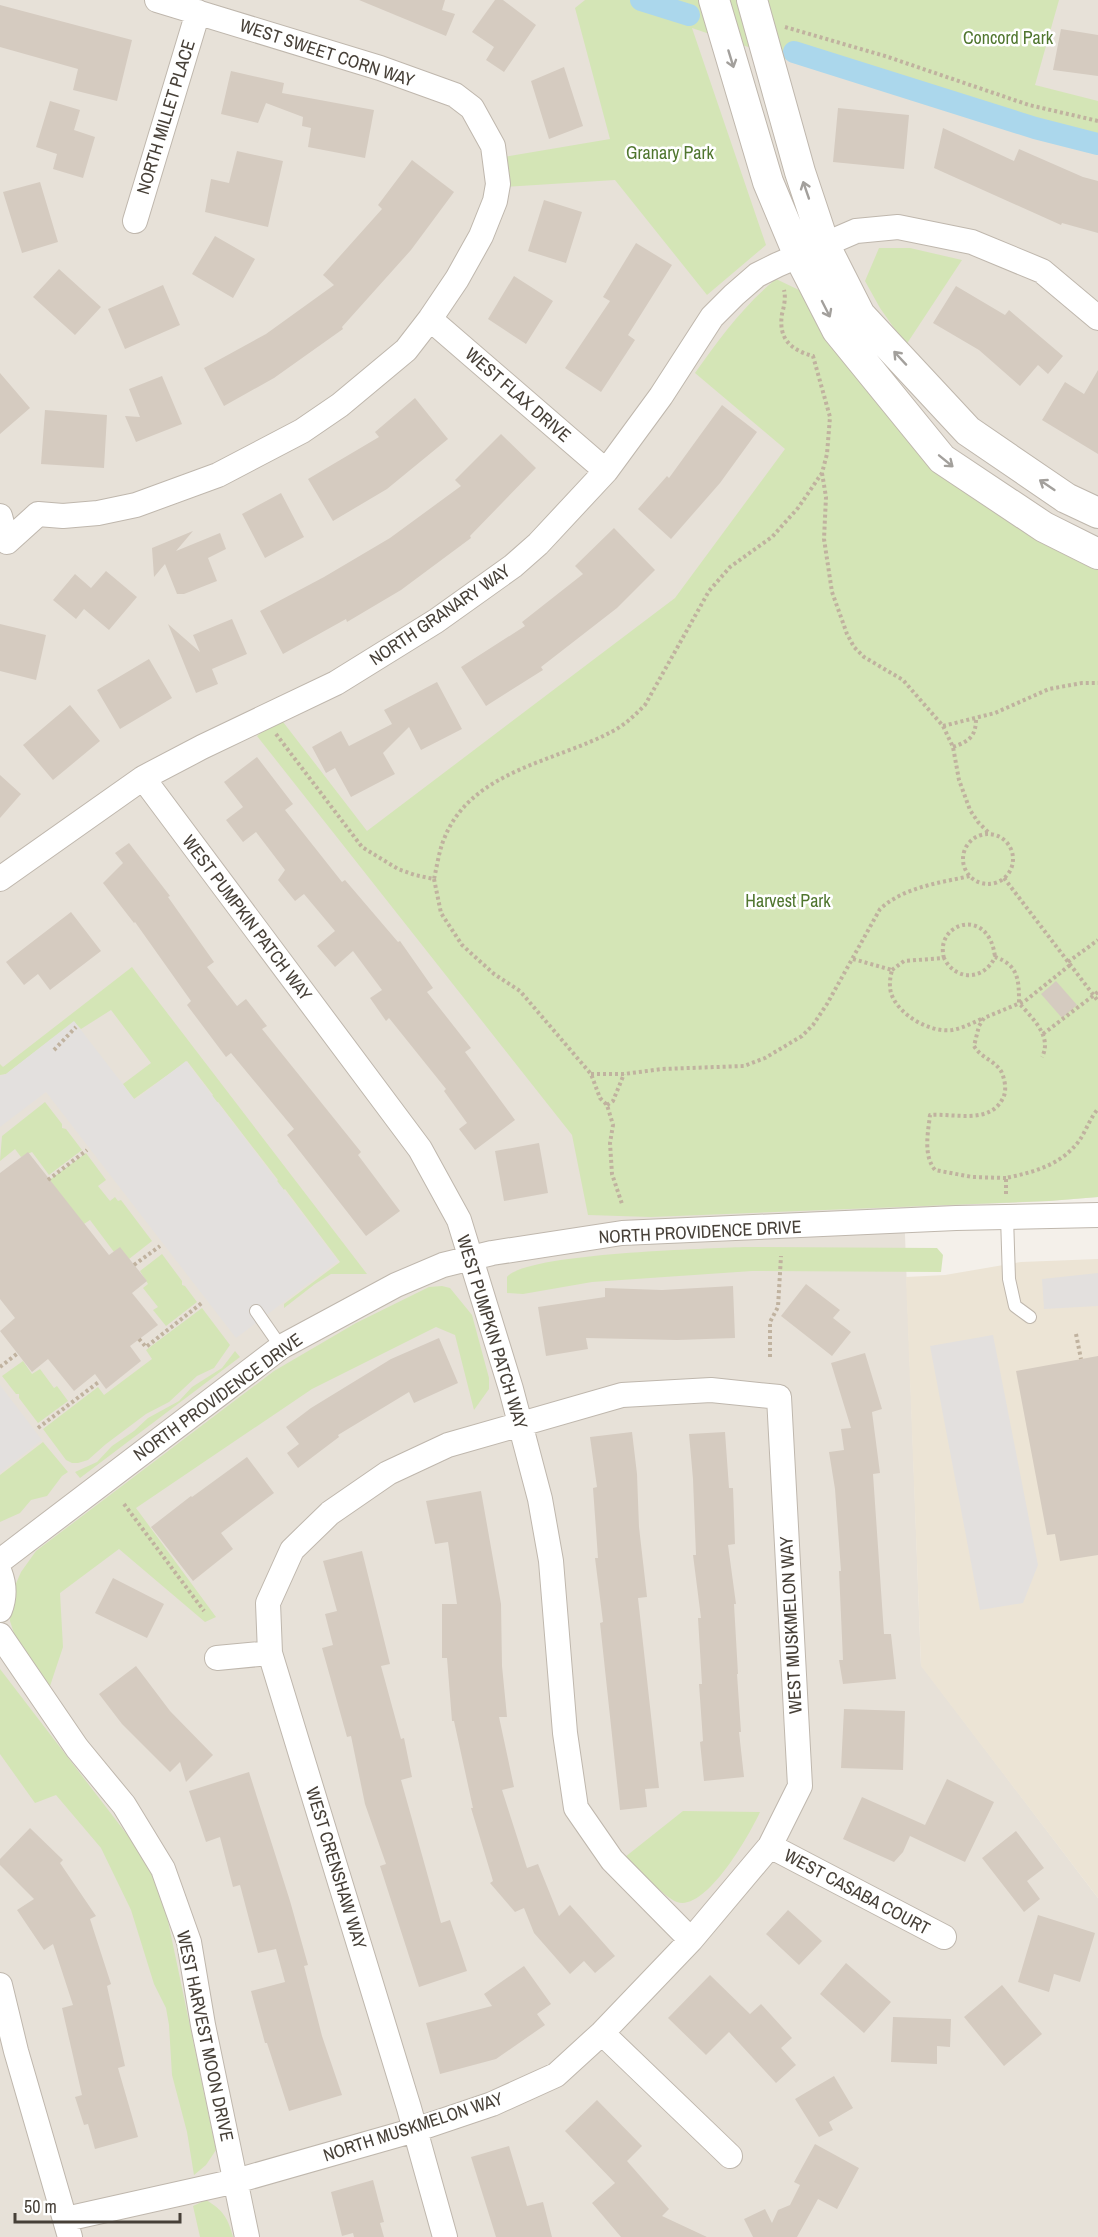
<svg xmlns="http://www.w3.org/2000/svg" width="1098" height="2237" font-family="'Archivo Narrow',sans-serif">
<rect width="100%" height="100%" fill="#f4f0ea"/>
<path fill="#e7e1d8" d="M0,0H1098V1197L1049,1201L904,1208L921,1665L1098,1898V2237H0Z"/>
<path fill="#ece4d5" d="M1098,1259V1898L921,1666L906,1277L945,1275L1021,1262Z"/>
<path fill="#d4e5b6" d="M585,0H1059L1035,85L1098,101V152C961,116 826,74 692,28L766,245L707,295L615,180L504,187V157L610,139L575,8Z
M879,248H910L962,260L906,345L880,308L865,281Z
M776,279L799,290L862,382L1098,567V1197L1049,1201L651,1217L588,1215L572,1135L257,736L280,718L367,831L675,598L785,449L695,373C719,339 744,305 776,279Z
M132,967L367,1274H331L315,1284L284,1308V1304L340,1262L285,1189L269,1200L267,1191L278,1180L218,1102L198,1108L213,1095L187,1061L120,1109L129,1093L123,1084L151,1063L111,1010L81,1029L74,1022L6,1074L0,1075V1064L3,1067Z
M45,1102L62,1124V1128L66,1129L82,1150L49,1175L32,1152L21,1157L15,1149L0,1161L2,1136Z
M86,1153L106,1180L98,1186L110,1201L115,1197L118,1201L121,1200L152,1241L129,1259L114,1252L90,1220L81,1226L48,1181Z
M743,1247L937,1248L943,1255L941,1272L752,1271L592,1282L523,1294L507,1293V1277C526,1253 706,1249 743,1247Z
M162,1254L182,1281V1285L185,1286L197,1302L166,1326L153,1310L158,1307L143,1288L148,1284L140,1271Z
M442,1286L450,1288L472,1315L489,1378V1389L474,1410L455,1335L436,1327L312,1389L136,1508L216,1617L205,1622L119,1549L60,1593L63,1647L50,1686L19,1649L10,1621L11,1595L21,1572L36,1551L274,1371L356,1323L429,1287Z
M202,1308L230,1345L214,1368L197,1376L169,1402L146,1414L106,1444L88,1460L78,1463H72L66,1460L43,1429L98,1387L104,1395L152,1359L146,1350Z
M235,1351L240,1357L80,1478L75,1472L97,1462L112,1446L134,1431L148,1418L179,1401L192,1387L222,1368Z
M23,1361L32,1374L40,1369L54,1388L57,1386L68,1401L38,1423L19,1398V1394H16L2,1376Z
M43,1442L68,1472L62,1476L47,1496L31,1500L20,1513L0,1522V1475Z
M0,1669L142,1854L154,1874L164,1902L216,2150L206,2165L194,2175L187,2132L172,2075L169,2025L166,2008L154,1984L131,1910L101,1848L56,1795L35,1803L0,1754Z
M683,1811L760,1812C750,1834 706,1912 677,1902C665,1898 636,1867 625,1857Z
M206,2200C223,2210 228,2218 233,2237H200L193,2206Z"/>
<path fill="#e3e0de" d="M74,1021L135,1100L186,1061L338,1261L236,1338L46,1092L0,1127V1076L6,1074Z
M1098,1273V1306L1044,1309L1042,1279Z
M993,1335L1038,1565L1023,1603L980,1610L930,1346Z
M0,1385L42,1440L0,1473Z"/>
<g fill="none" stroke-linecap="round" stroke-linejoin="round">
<path stroke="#abd7ec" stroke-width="22" d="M641,0L689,15
M794,52L1035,128L1098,144"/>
</g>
<path fill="#d5cbc0" d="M359,0H445L442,10L455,14L446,36Z
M495,0H503L536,25L504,72L486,60L494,47L472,32Z
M0,5L132,40L117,101L73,90L78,69L0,47Z
M1061,29L1098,35V76L1053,70Z
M564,67L583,126L549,139L531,81Z
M231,71L284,83L282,93L374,110L365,158L308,147L311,128L302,126L303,117L266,103L258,123L221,114Z
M50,101L80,110L74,130L95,137L83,178L53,169L57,154L36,147Z
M838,108L909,115L904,169L833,162Z
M943,128L1014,161L1019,149L1083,177L1098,181V233L1062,223L1061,225L934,168Z
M237,151L283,161L268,227L205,212L211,179L229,183Z
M412,160L454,192L411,250L342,327L343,329L274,378L224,406L204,368L266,334L334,285L323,275L382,209L378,205Z
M40,182L58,242L22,253L3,192Z
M544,200L582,212L566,263L528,251Z
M215,236L255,259L233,298L192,274Z
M636,243L672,265L628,335L635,340L601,392L565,368L610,301L603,297Z
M59,269L101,307L75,335L33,297Z
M514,276L553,301L526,344L488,319Z
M163,285L180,325L125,349L108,309Z
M956,286L1005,315L1009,310L1063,356L1048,374L1038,365L1020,386L979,350L933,323Z
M1098,370V454L1042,420L1065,382L1084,394Z
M0,373L30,408L0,434Z
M162,376L182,424L136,442L125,416L140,417L129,389Z
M415,398L448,439L387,489L333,521L308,479L379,437L375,432Z
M722,405L757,432L720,483L671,539L638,509L667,476L669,478Z
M45,410L107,415L104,468L41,464Z
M501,434L536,468L470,536L471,538L401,590L347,622L346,619L283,654L260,611L324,577L390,538L461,486L455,480Z
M281,493L304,537L265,558L242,514Z
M614,528L655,570L617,608L541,667L543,670L486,706L461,667L525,626L522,622L583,574L575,566Z
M193,531L176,551L220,533L226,549L208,558L217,581L184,594H177L165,564L154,577L152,548Z
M106,571L137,597L109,630L84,609L76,619L53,600L75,574L91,588Z
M232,619L247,654L212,669L218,684L196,693L168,624L200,652L193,635Z
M0,624L46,635L36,680L0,671Z
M149,659L172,698L120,729L97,690Z
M437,682L462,729L421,750L409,727L383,753L395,774L351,797L335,768L326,773L312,747L341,731L349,746L392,724L384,710Z
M70,705L100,741L53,780L23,745Z
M257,757L293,804L285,810L342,882L345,880L398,942L400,941L433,988L427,992L471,1048L465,1052L515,1120L475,1150L459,1129L467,1123L444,1091L446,1089L389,1018L386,1021L370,998L382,990L353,951L335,967L317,946L335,931L304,894L295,901L278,880L285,870L256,832L243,842L226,820L243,807L224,782Z
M0,775L21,794L0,818Z
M129,843L170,896L168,897L214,962L207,967L237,1006L246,999L267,1026L262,1029L361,1152L358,1155L400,1211L366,1236L287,1135L294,1129L231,1053L226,1057L187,1005L191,1001L135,922L134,923L103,883L123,863L115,853Z
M71,912L101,951L50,990L38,974L24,985L6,962Z
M1056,981L1077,1005L1062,1018L1041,994Z
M539,1143L548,1193L504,1201L495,1151Z
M28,1152L109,1255L120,1247L147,1281L132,1293L158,1325L130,1346L141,1361L106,1389L95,1374L74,1391L48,1359L32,1372L0,1331L15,1318L0,1299V1173Z
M806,1284L840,1310L833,1318L851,1332L832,1356L781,1316Z
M733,1286L735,1338L677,1340L586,1338L588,1349L546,1356L538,1307L605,1297V1288L662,1290Z
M439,1338L458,1383L414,1403L409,1392L338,1435L339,1437L298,1468L287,1453L299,1444L286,1427L311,1408L391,1359Z
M865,1353L882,1409L872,1412L880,1473L873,1474L884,1634H891L896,1679L843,1684L839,1660H843L839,1571H841L835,1489L829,1452L844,1450L841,1429L851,1428L831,1363Z
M1098,1356V1555L1060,1561L1055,1534L1047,1535L1016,1371Z
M632,1432L637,1474L639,1527L647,1597L638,1598L659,1788L645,1789L647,1807L620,1810L600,1623L603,1622L595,1558H598L593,1488L597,1487L590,1437Z
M725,1432L729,1488H733L735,1544L728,1545L736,1604H734L738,1674H737L741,1732H739L744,1777L704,1781L700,1742L703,1741L699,1684H702L698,1618H701L693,1555H696L693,1479L689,1434Z
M247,1457L274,1493L221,1533L233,1549L193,1581L151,1527L191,1496L192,1497Z
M481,1491L501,1604L502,1666L507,1717H499L514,1787L502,1790L527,1868L538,1864L559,1916L570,1905L615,1956L595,1973L584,1961L570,1974L534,1933L524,1908L515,1912L490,1883L493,1881L471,1808H473L454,1721H452L447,1658H442V1604H457L448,1542L435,1544L426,1501Z
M362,1551L390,1664L381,1666L401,1739L404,1738L412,1777L401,1780L441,1923L450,1920L467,1971L419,1987L380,1866L386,1864L365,1804L351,1736L347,1737L322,1648L333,1645L325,1614L337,1611L323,1561Z
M113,1578L164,1604L147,1638L95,1613Z
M136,1666L170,1711L213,1755L186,1782L180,1762L170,1772L122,1724L99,1694Z
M844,1709L905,1711L903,1770L841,1768Z
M249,1772L290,1901L308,1965L304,1966L322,2036L342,2095L289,2111L267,2043H265L251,1991L285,1982L276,1949L258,1953L240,1885L233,1887L220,1837L206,1842L189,1791Z
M947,1779L994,1802L965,1862L910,1836L903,1852L894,1862L843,1839L862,1797L925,1825Z
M30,1828L63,1860L60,1863L96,1916L90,1919L111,1984L107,1986L125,2066L118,2068L138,2137L95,2149L88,2124L84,2125L75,2097L82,2095L62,2008L73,2005L53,1944L44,1950L17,1910L34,1899L0,1865V1859Z
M1016,1831L1044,1868L1027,1881L1040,1899L1024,1912L982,1858Z
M788,1910L822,1941L799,1965L766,1934Z
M1038,1915L1095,1933L1080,1982L1054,1974L1049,1992L1018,1982Z
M846,1963L891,2002L864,2033L820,1994Z
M524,1966L551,2004L537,2014L545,2025L496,2059L440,2074L426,2023L492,2006L484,1994Z
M710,1975L750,2014L761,2004L792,2038L781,2048L796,2065L776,2083L729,2032L706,2055L668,2018Z
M1002,1985L1042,2034L1004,2066L964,2017Z
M893,2017L951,2019L950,2047L937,2046V2064L891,2062Z
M834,2076L853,2108L829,2122L833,2130L819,2137L795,2099Z
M597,2100L642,2146L627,2161L669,2209L662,2216L707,2237H621L592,2203L615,2183L565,2131Z
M815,2144L859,2168L837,2209L818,2199L797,2237H753L744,2219L765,2209L772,2223L778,2210L790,2205L800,2185L794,2182Z
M509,2146L527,2206L543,2202L552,2237H496L471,2157Z
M373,2180L384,2222L380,2223L384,2237H354L353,2233L342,2236L331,2192Z"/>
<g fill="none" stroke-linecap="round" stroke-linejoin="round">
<defs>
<path id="service" d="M1007,1217L1009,1279L1015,1306L1030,1317
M256,1311L281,1347"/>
<path id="minor" d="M135,221L198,12
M430,319L606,471
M0,516L7,542L38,514L63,516L98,513L136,505L218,475L302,431L340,405L406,350L430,319L457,279L481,236L495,201L498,184L493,146L472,108L455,95L380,68L157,0
M143,778L420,1149L459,1220L511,1389L540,1499L551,1561L565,1733L576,1808L612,1860L691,1940
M0,879L143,778L202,747L336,683L436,621L513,566L538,544L606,471L661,396L712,317L734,295L757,275L777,265L856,231L898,227L972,242L1042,271L1098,318
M0,1561L281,1347L396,1285L443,1265L492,1253L622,1233L956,1218L1098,1215
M0,1573C5,1586 5,1597 0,1610
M0,1635L77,1748L124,1805L163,1869L189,1942L203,2025L247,2237
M217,1658L270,1653
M770,1846L944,1937
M0,1985L16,2051L70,2237
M602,2033L730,2156
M66,2219L236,2181L415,2130L492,2104L556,2075L602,2033L691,1940L770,1846L800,1786L779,1397L711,1390L622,1395L448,1445L388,1473L330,1513L292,1550L268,1603L270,1653L409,2108C421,2151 433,2194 445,2237"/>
<path id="tertiary" d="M714,0L768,182L799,256L837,330L942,459L1044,527L1098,554
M752,0L800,172L824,244L860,315L968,431L1066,498L1098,513"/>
</defs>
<use href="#service" stroke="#bfb7ad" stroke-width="14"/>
<use href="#minor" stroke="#bfb7ad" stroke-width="26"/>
<use href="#tertiary" stroke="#bfb7ad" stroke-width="32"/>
<path stroke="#c0b29f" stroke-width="4" stroke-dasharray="3 3" stroke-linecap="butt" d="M785,27L885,56L1029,105L1098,121
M822,473L826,497L824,539L832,592L847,634L854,647L864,657L903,680L943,726L953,747L959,780L970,810L978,822L990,834
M943,726L995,713L1049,689L1082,683H1098
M276,734L362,847L398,869L415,875L434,879C437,866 439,851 444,839C471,770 556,762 613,731C626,724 635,715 645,705L709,591L730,567L772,537L798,508L822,473L827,454L830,417L813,356C791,350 778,339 782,314C784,306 786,298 784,290
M953,747C970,741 976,736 976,718
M963 859a25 25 0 1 1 50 0a25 25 0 1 1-50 0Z
M1004,878L1098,1001
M434,879L441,913L462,945L494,974L520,991L591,1074L600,1098L607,1105L613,1125L610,1143L612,1174L622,1204
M944,958C934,923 989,905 995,957
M853,959L892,970C890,978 889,985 891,993C898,1015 930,1033 952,1030C963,1028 973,1023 983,1018
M1068,962L1098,940
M892,970L904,961L944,958C955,981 984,981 995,957C1019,965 1019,981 1019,1003C1031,1017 1053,1036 1042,1057
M1043,1034L1098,992
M54,1050L76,1027
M591,1074H624L662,1069L744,1066L765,1058L802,1036L813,1025L827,1004L880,909C904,887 939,883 970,876
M607,1105L613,1101L624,1074
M1006,1178L972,1177L935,1170C923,1155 928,1133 930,1115C954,1113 990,1125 1003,1098C1007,1091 1005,1079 1001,1071C994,1060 981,1058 974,1046L979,1026L984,1018L1025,1001L1070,965
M48,1180L87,1150
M1006,1194V1178C1034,1172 1061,1165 1079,1141C1086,1131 1090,1118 1098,1109
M134,1265L160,1246
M1076,1334L1081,1359
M139,1339L146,1347L203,1302
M770,1357V1322L778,1307L781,1256
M0,1367L18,1353
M38,1428L100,1381
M124,1504L204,1611"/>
<use href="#service" stroke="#fff" stroke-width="12"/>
<use href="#minor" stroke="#fff" stroke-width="24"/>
<use href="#tertiary" stroke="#fff" stroke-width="30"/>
</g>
<defs><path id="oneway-shaft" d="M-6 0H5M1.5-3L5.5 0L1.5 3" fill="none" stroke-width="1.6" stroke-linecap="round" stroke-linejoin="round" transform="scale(1.5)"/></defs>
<g stroke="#a3a09c">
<use href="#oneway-shaft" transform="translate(731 59) rotate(73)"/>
<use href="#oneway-shaft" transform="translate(806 190) rotate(-109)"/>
<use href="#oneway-shaft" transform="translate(826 309) rotate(63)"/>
<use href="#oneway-shaft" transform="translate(900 358) rotate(-133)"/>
<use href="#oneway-shaft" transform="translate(946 461) rotate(39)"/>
<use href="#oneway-shaft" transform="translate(1047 485) rotate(-146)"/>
</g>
<g text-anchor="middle" stroke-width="5" stroke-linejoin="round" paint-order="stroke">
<g font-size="18" fill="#50762f" stroke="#fff">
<text x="1008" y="44">Concord Park</text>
<text x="670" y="159">Granary Park</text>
<text x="788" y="907">Harvest Park</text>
</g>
<g font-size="18" fill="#474038" stroke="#fff">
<text transform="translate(327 53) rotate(18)" y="6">WEST SWEET CORN WAY</text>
<text transform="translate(166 117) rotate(-73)" y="6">NORTH MILLET PLACE</text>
<text transform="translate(518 395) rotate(41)" y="6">WEST FLAX DRIVE</text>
<text transform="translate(440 615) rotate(-34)" y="6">NORTH GRANARY WAY</text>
<text transform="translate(247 918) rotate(53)" y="6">WEST PUMPKIN PATCH WAY</text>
<text transform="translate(700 1232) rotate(-3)" y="6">NORTH PROVIDENCE DRIVE</text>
<text transform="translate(492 1332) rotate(73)" y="6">WEST PUMPKIN PATCH WAY</text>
<text transform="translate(218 1397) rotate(-36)" y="6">NORTH PROVIDENCE DRIVE</text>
<text transform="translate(791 1625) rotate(-93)" y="6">WEST MUSKMELON WAY</text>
<text transform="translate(336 1868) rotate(73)" y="6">WEST CRENSHAW WAY</text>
<text transform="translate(857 1892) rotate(28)" y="6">WEST CASABA COURT</text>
<text transform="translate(205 2036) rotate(78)" y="6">WEST HARVEST MOON DRIVE</text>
<text transform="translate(413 2127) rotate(-18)" y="6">NORTH MUSKMELON WAY</text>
</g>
</g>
<path d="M15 2213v9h165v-9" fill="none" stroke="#474038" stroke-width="3"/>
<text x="24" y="2213" font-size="18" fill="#474038" stroke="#ffffff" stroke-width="4.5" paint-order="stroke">50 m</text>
</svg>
